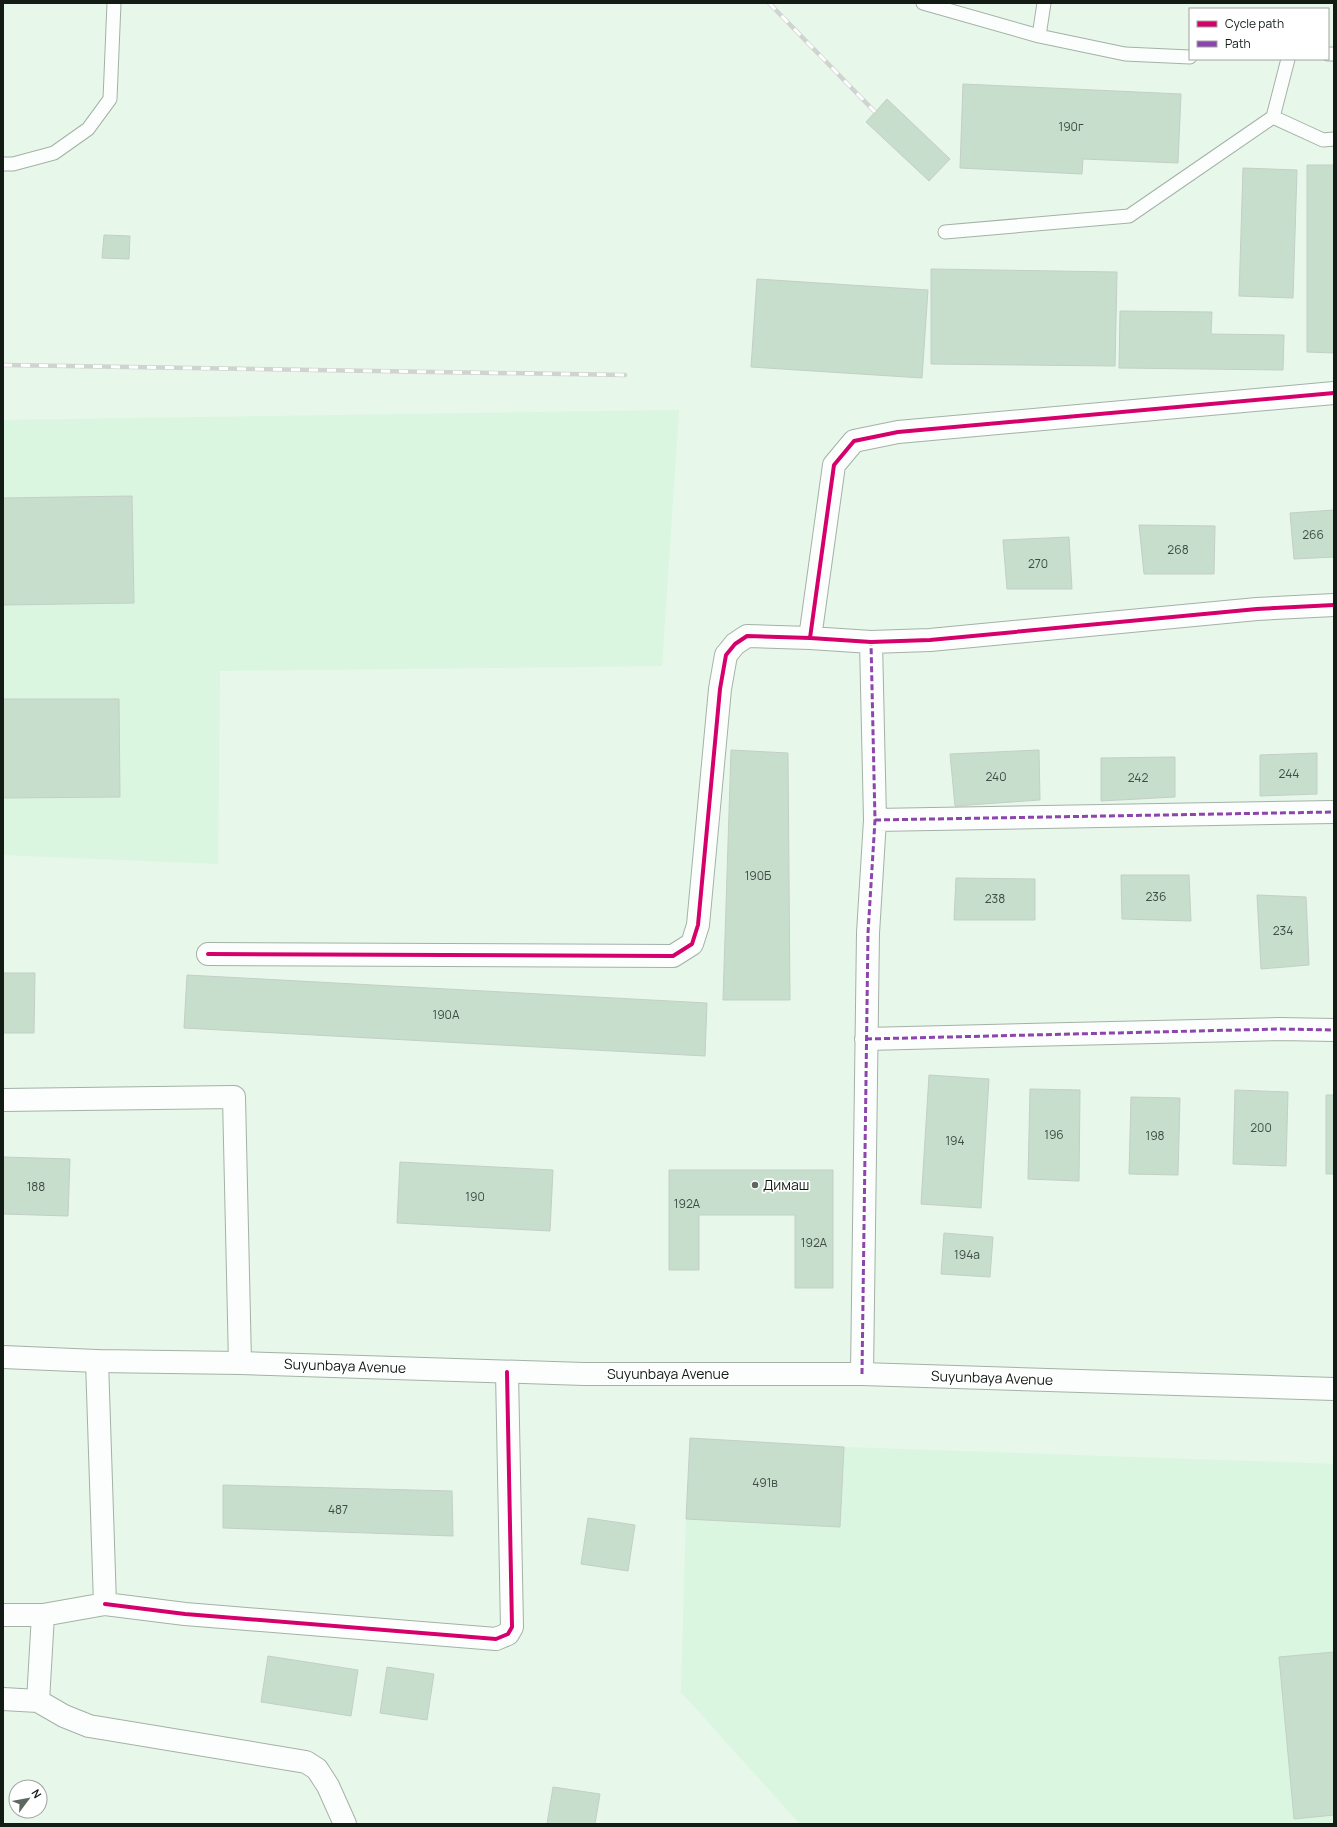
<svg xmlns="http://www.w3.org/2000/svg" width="1337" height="1827" font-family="Manrope,sans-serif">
<rect width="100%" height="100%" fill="#e7f7ea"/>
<path fill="#daf5e0" d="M679,410L662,666L220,671L218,864L3,855V420Z
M690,1438L844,1447L1334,1464V1824H800L681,1692L686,1519Z"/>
<path fill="#c7decd" stroke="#c3cfc6" d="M963,84L1181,94L1178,163L1083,159L1082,174L960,168Z
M887,99L950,159L929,181L866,122Z
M1307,165H1334V353L1307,352Z
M1243,168L1297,170L1293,298L1239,296Z
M104,235L130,236L129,259L102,258Z
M931,269L1117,272L1115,366L931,364Z
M757,279L928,290L922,378L751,367Z
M1120,311L1212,312L1211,334L1284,335L1283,370L1119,368Z
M132,496L134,603L3,605V498Z
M1334,510V557L1294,559L1290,513Z
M1139,525L1215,526L1214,574H1144Z
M1069,537L1072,589H1007L1003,540Z
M3,699H119L120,797L3,798Z
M731,750L788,753L790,1000H723Z
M1039,750L1040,800L955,806L950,754Z
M1317,753V794L1260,796V755Z
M1175,757V797L1101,801V758Z
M1121,875H1189L1191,921L1122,919Z
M956,878L1035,879V920H954Z
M1257,895L1306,897L1309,965L1261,969Z
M3,973H35L34,1033H3Z
M187,975L707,1003L705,1056L184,1028Z
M929,1075L989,1079L981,1208L921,1204Z
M1030,1089L1080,1090L1079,1181L1028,1179Z
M1235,1090L1288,1092L1286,1166L1233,1164Z
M1326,1095H1334V1174H1326Z
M1131,1097L1180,1098L1178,1175L1129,1174Z
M3,1157L70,1159L68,1216L3,1214Z
M400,1162L553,1170L550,1231L397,1223Z
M669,1170H833V1288H795V1215H699V1270H669Z
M944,1233L993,1237L990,1277L941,1274Z
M690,1438L844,1447L840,1527L686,1519Z
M223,1485L452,1491L453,1536L223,1528Z
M588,1518L635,1525L628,1571L581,1564Z
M1334,1652V1815L1294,1819L1279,1657Z
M268,1656L358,1670L351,1716L261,1702Z
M387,1667L434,1674L427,1720L380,1713Z
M553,1787L600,1794L595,1824H547Z"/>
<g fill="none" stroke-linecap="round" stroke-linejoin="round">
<defs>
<path id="service" d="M923,3L1039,36
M1044,3L1039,36L1125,54L1190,57
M1328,54H1334
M1273,117L1323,140L1334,139
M3,164H13L54,153L88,129L110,99L114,3
M945,232L1129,216L1273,117L1288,59"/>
<path id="minor" d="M1334,393L898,432L854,441L834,465L810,638L871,642L930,640L1257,609L1334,605
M875,820L1334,812
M208,954L673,956L692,944L698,925L720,689L726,655L735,644L747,636L810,638
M866,1039L1279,1029L1334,1030
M3,1100L234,1097L240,1363
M862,1374L868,933L875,820L871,642
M105,1604L185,1614L496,1639L508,1634L512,1627L507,1372
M3,1615H43L105,1604L97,1361
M43,1615L38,1701L64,1716L89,1726L306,1762L317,1769L328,1786L345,1824
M3,1699L38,1701"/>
<path id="primary" d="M3,1357L97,1361L240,1363L584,1374H862L1334,1389"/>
</defs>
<use href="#service" stroke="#a4b1a7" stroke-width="15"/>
<use href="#minor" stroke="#a4b1a7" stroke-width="24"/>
<use href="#primary" stroke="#a4b1a7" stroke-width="24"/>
<use href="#service" stroke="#fbfefc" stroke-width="13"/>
<use href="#minor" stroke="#fbfefc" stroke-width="22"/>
<use href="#primary" stroke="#fbfefc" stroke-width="22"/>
<defs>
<path id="rail" d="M769,3L875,112
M3,365L625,375"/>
</defs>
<use href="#rail" stroke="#d0d4d0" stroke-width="4.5"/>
<use href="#rail" stroke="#fff" stroke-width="3" stroke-dasharray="9" stroke-linecap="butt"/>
<path stroke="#8e44ad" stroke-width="3" stroke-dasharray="6 3" stroke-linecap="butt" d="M875,820L1334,812
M866,1039L1279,1029L1334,1030
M862,1374L868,933L875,820L871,642"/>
<defs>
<path id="cycleway" d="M1334,393L898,432L854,441L834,465L810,638L871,642L930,640L1257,609L1334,605
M208,954L673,956L692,944L698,925L720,689L726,655L735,644L747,636L810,638
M105,1604L185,1614L496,1639L508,1634L512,1627L507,1372"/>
</defs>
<use href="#cycleway" stroke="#fff" stroke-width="6"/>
<use href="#cycleway" stroke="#d6006c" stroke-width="4"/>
</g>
<circle fill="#5d6960" stroke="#fff" stroke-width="1.5" cx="755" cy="1185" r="4"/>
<g text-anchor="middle" stroke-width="3.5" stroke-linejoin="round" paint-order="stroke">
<g font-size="12" fill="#3f4c43">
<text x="1071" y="131">190г</text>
<text x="1313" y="539">266</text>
<text x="1178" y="554">268</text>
<text x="1038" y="568">270</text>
<text x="1289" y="778">244</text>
<text x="996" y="781">240</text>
<text x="1138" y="782">242</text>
<text x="758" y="880">190Б</text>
<text x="1156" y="901">236</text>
<text x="995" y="903">238</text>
<text x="1283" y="935">234</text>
<text x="446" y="1019">190А</text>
<text x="1261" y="1132">200</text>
<text x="1054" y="1139">196</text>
<text x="1155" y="1140">198</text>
<text x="955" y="1145">194</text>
<text x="36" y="1191">188</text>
<text x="475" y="1201">190</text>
<text x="687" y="1208">192А</text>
<text x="814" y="1247">192А</text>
<text x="967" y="1259">194а</text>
<text x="765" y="1487">491в</text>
<text x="338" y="1514">487</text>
</g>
<g font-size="14" fill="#121c15" stroke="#fff" text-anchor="start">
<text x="763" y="1190">Димаш</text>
</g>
<g font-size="14" fill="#121c15" stroke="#fff">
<text transform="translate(345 1366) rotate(2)" y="5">Suyunbaya Avenue</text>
<text x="668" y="1379">Suyunbaya Avenue</text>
<text transform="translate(992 1378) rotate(2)" y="5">Suyunbaya Avenue</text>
</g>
</g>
<rect width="1337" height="1827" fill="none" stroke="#121c15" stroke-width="8"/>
<rect x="1189" y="8" width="140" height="52" fill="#ffffff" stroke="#a0a4a1"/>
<rect x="1197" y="21" width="20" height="6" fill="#d6006c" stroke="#a0a4a1"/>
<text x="1225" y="28" font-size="12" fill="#121c15">Cycle path</text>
<rect x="1197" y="41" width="20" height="6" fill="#8e44ad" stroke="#a0a4a1"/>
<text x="1225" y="48" font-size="12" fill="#121c15">Path</text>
<g transform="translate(28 1799) rotate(58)"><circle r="19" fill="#ffffff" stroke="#a0a4a1"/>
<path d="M0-3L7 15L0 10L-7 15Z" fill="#5d6960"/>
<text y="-6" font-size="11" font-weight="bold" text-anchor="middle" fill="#121c15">N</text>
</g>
</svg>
